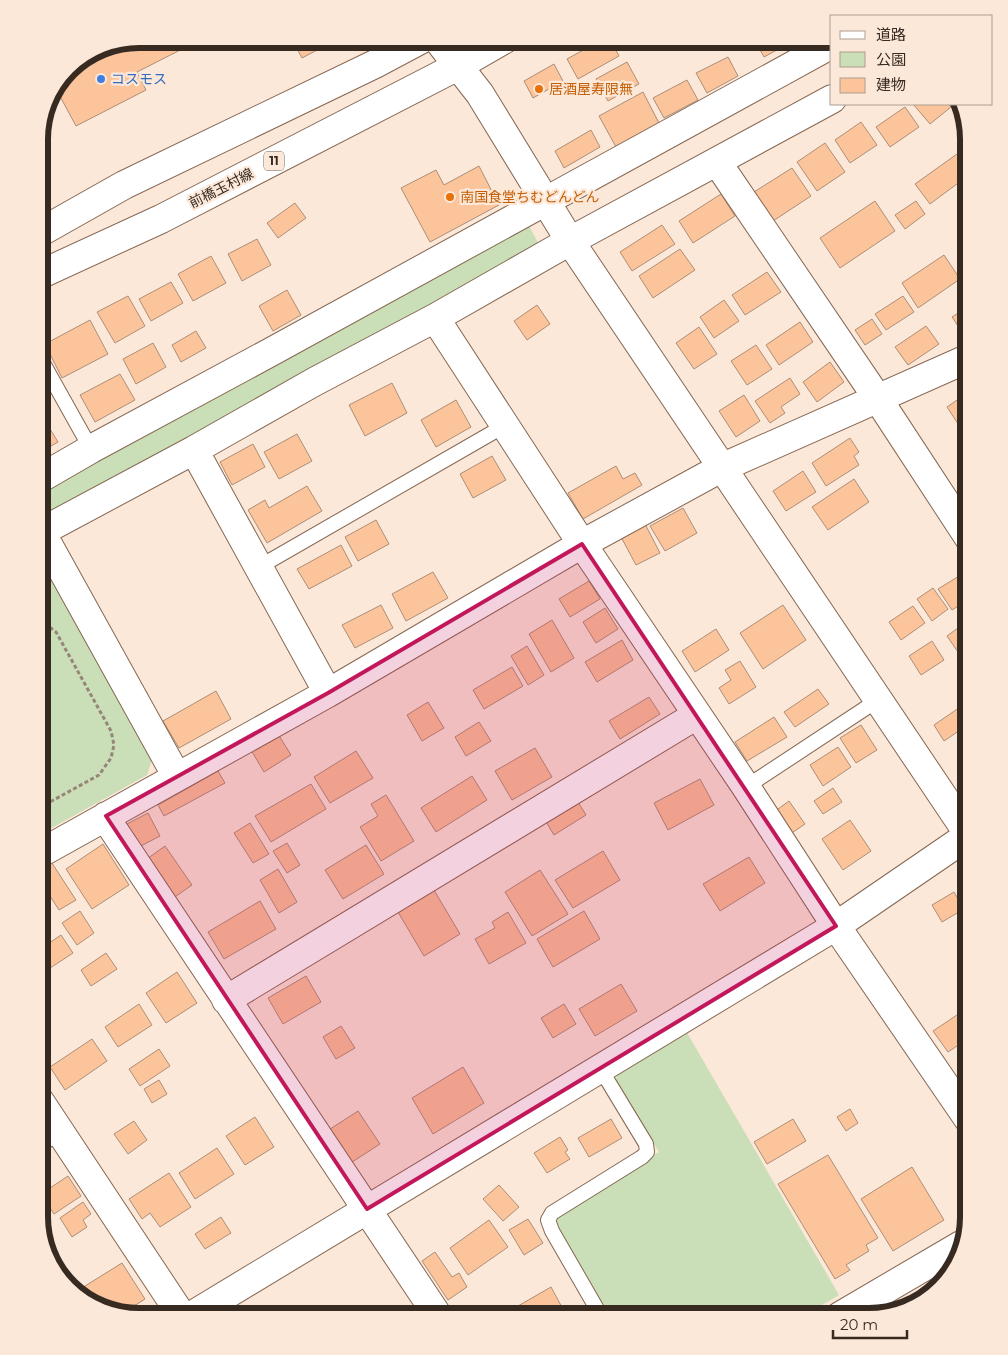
<svg xmlns="http://www.w3.org/2000/svg" width="1008" height="1355" font-family="Montserrat,'Noto Sans JP',sans-serif">
<rect width="100%" height="100%" fill="#fce8d9"/>
<path fill="#cadeb7" d="M528,224L541,248L43,516L39,509V492Z
M39,557L41,558L152,760L147,775L39,835Z
M686,1031L839,1295L803,1316H607L556,1228L558,1215L659,1152L615,1082L618,1072Z"/>
<path fill="#fbc49b" stroke="#ad8e78" d="M139,39H202L137,72L146,90L76,126L55,87L73,64L101,46Z
M292,39H338L302,58Z
M603,39H610L619,56L578,79L567,59Z
M754,39H797L764,57Z
M728,57L738,76L707,93L696,73Z
M627,62L639,84L608,101L596,79Z
M554,64L563,81L533,98L524,81Z
M687,80L698,100L664,118L653,98Z
M643,92L659,123L616,147L599,116Z
M913,104H948L951,107L930,124Z
M905,107L919,127L890,147L876,127Z
M861,122L877,145L850,163L835,140Z
M591,130L600,147L564,168L555,151Z
M825,143L845,172L817,191L797,162Z
M957,154L969,171V175L930,204L915,184Z
M479,166L499,205L430,242L401,188L436,170L444,185Z
M792,168L811,196L773,221L754,192Z
M721,194L735,216L693,243L679,221Z
M875,201L895,231L840,268L820,238Z
M916,201L925,214L905,229L895,215Z
M295,203L306,218L278,238L267,223Z
M662,225L675,244L632,271L620,252Z
M257,239L271,265L242,281L228,254Z
M680,249L695,270L653,298L639,276Z
M944,255L960,279L918,308L902,283Z
M211,256L226,283L193,301L178,274Z
M767,272L781,292L745,315L732,295Z
M171,282L183,303L151,321L139,299Z
M287,290L301,315L273,331L259,306Z
M128,296L145,326L115,343L97,312Z
M903,296L914,312L886,330L875,314Z
M724,300L739,321L714,338L700,317Z
M537,305L550,324L527,340L514,321Z
M969,306V336L966,338L952,317Z
M872,319L882,334L865,345L855,330Z
M90,320L108,354L62,378L45,344Z
M800,322L813,342L779,365L766,345Z
M926,326L939,344L908,365L895,347Z
M699,327L717,354L694,369L676,343Z
M196,331L206,348L181,362L172,345Z
M153,343L166,367L136,384L123,359Z
M756,345L772,369L747,385L731,361Z
M830,362L844,382L817,402L803,382Z
M120,374L135,400L95,422L80,395Z
M790,378L800,394L781,407L785,413L770,423L755,401Z
M392,383L407,413L365,436L349,405Z
M969,392V433L966,436L947,407Z
M744,395L760,421L736,437L719,411Z
M456,400L471,427L436,447L421,420Z
M50,429L58,442L39,453V435Z
M297,434L312,461L279,479L264,452Z
M850,438L859,452L854,456L859,465L826,486L812,463Z
M253,444L265,467L232,485L220,462Z
M492,456L506,480L473,498L460,474Z
M616,466L623,479L635,473L642,485L583,519L568,493Z
M803,471L816,492L786,511L773,491Z
M854,479L869,502L828,530L812,507Z
M307,486L322,511L267,543L248,510L265,500L269,508Z
M683,508L697,533L665,551L650,526Z
M376,520L389,544L358,561L345,537Z
M645,524L660,553L636,565L621,537Z
M341,545L352,566L309,589L297,569Z
M433,572L448,598L406,621L392,594Z
M964,573L969,581V599L952,610L938,589Z
M589,581L600,599L570,617L559,599Z
M933,588L948,609L932,621L917,599Z
M381,605L393,628L355,648L342,625Z
M783,605L806,640L763,669L740,633Z
M913,606L925,623L901,640L889,622Z
M605,608L618,629L596,643L583,622Z
M552,620L574,658L551,672L529,634Z
M969,620V649L960,655L947,636Z
M716,629L729,650L695,672L682,651Z
M622,640L633,660L597,682L585,662Z
M932,641L944,660L921,675L909,656Z
M527,646L544,675L528,685L511,656Z
M740,661L756,687L729,704L719,688L731,680L725,670Z
M512,667L523,686L484,709L473,690Z
M818,689L829,704L795,727L784,712Z
M216,691L231,719L179,748L163,721Z
M649,697L660,714L620,739L609,721Z
M969,701V724L944,741L934,725Z
M428,702L444,728L422,741L407,715Z
M774,717L787,737L747,761L735,742Z
M479,722L491,741L466,756L455,737Z
M861,725L877,750L856,763L840,738Z
M278,734L291,755L264,772L251,750Z
M838,747L851,767L823,786L810,765Z
M535,748L552,777L512,800L495,771Z
M356,751L373,778L330,803L314,777Z
M218,771L225,783L164,816L158,805Z
M472,776L487,800L436,832L421,808Z
M700,779L714,805L668,830L654,803Z
M311,784L326,809L271,842L255,816Z
M833,788L842,802L823,814L814,801Z
M386,795L414,841L381,861L360,827L378,816L371,804Z
M575,797L586,815L554,835L543,817Z
M789,801L805,824L789,835L774,812Z
M148,813L160,836L139,847L127,824Z
M850,820L871,851L843,870L822,839Z
M250,823L269,854L253,863L234,833Z
M287,843L300,865L287,873L273,851Z
M103,844L129,885L92,909L66,869Z
M366,845L384,874L343,899L325,870Z
M165,846L192,885L172,899L144,861Z
M603,851L620,880L573,908L555,880Z
M48,857L76,900L59,910L39,879V863Z
M749,857L765,883L720,911L703,884Z
M278,869L297,902L279,913L260,880Z
M540,870L568,914L532,936L505,892Z
M431,885L460,934L424,956L395,907Z
M954,892L964,909L942,922L932,905Z
M260,901L276,929L224,959L208,932Z
M80,911L94,933L77,945L62,923Z
M584,911L600,939L553,967L537,939Z
M508,912L526,943L489,964L475,939L495,928L492,922Z
M61,935L73,953L41,974L39,971V950Z
M106,953L117,969L91,986L81,970Z
M177,972L197,1003L166,1023L146,993Z
M306,976L321,1002L283,1024L268,998Z
M621,984L637,1011L595,1036L579,1009Z
M139,1004L152,1025L118,1047L105,1027Z
M564,1004L576,1024L553,1038L541,1018Z
M969,1007V1038L948,1052L933,1031Z
M341,1026L355,1048L336,1059L323,1037Z
M92,1039L107,1061L65,1090L50,1067Z
M159,1049L170,1066L140,1086L129,1069Z
M463,1067L484,1103L433,1134L412,1098Z
M159,1080L167,1094L152,1103L144,1089Z
M850,1109L858,1123L846,1131L837,1117Z
M358,1111L380,1144L346,1166L324,1133Z
M255,1117L274,1147L245,1165L226,1136Z
M611,1119L622,1138L589,1157L578,1138Z
M793,1119L806,1141L767,1164L754,1142Z
M134,1121L147,1140L128,1154L114,1134Z
M560,1137L568,1150L565,1152L570,1159L547,1173L534,1153Z
M217,1148L234,1174L195,1199L179,1173Z
M828,1155L878,1238L866,1245L869,1251L846,1265L850,1270L835,1279L778,1184Z
M912,1167L944,1220L893,1251L861,1199Z
M169,1173L191,1207L160,1227L150,1213L142,1219L129,1199Z
M68,1176L81,1196L54,1214L41,1194Z
M499,1185L519,1207L503,1221L483,1199Z
M83,1202L91,1214L83,1220L87,1227L72,1237L60,1218Z
M221,1217L231,1233L205,1249L195,1234Z
M528,1219L543,1243L524,1255L509,1230Z
M489,1220L508,1247L468,1275L450,1248Z
M435,1252L452,1277L459,1273L467,1287L448,1300L422,1261Z
M122,1263L145,1299L123,1313L109,1309L102,1298L93,1304L89,1303L77,1291Z
M551,1287L564,1311L555,1316H514L511,1310Z"/>
<g fill="none" stroke-linecap="round" stroke-linejoin="round">
<defs>
<path id="lane" d="M39,356L91,449
M259,567L504,426
M746,787L881,698
M600,1068L646,1144L647,1152L642,1157L552,1213L548,1220L552,1231L601,1316
M39,1146L60,1132"/>
<path id="street" d="M717,162L878,399L969,538
M435,318L582,544L746,787L836,926L969,1120
M194,450L328,693
M39,479L91,449L269,353L832,44
M39,528L177,777
M39,533L194,450L314,382L435,318L570,241L832,99
M106,816L113,829L438,1316
M39,854L328,693L582,544L721,468
M226,1000L697,715
M39,1100L182,1316
M191,1316L836,926L969,835
M840,1316L961,1245"/>
<path id="secondary" d="M437,39L480,94L570,241L969,835
M721,468L969,358"/>
<path id="primary" d="M39,233L124,185L375,64L422,39
M39,275L161,219L458,66L505,39"/>
</defs>
<use href="#lane" stroke="#856752" stroke-width="16"/>
<use href="#street" stroke="#856752" stroke-width="30"/>
<use href="#secondary" stroke="#856752" stroke-width="30"/>
<use href="#primary" stroke="#856752" stroke-width="30"/>
<path stroke="#96867a" stroke-width="3" stroke-dasharray="4 2.5" stroke-linecap="butt" d="M39,808L99,775L111,758L114,745L111,731L56,632L39,619"/>
<use href="#lane" stroke="#fff" stroke-width="14"/>
<use href="#street" stroke="#fff" stroke-width="28"/>
<use href="#secondary" stroke="#fff" stroke-width="28"/>
<use href="#primary" stroke="#fff" stroke-width="28"/>
</g>
<path fill="#c2185b" fill-opacity="0.2" stroke="#c2185b" stroke-width="4" stroke-linejoin="round" d="M582,544L836,926L367,1209L106,816L328,693Z"/>
<circle fill="#3f7fe0" stroke="#fce8d9" stroke-width="2" cx="101" cy="79" r="5"/>
<g fill="#e8710a" stroke="#fce8d9" stroke-width="2">
<circle cx="539" cy="89" r="5"/>
<circle cx="450" cy="197" r="5"/>
</g>
<g text-anchor="middle" stroke-width="4.5" stroke-linejoin="round" paint-order="stroke">
<rect fill="#fce8d9" stroke="#726358" stroke-width="1" x="264" y="151.5" width="20" height="19" rx="4"/>
<g font-size="12" font-weight="bold" fill="#372a21">
<text x="274" y="165">11</text>
</g>
<g font-size="14" fill="#366cbe" stroke="#fce8d9" text-anchor="start">
<text x="111" y="84">コスモス</text>
</g>
<g font-size="14" fill="#c56008" stroke="#fce8d9" text-anchor="start">
<text x="549" y="94">居酒屋寿限無</text>
<text x="460" y="202">南国食堂ちむどんどん</text>
</g>
<g font-size="14" fill="#372a21" stroke="#fce8d9">
<text transform="translate(221 188) rotate(-27)" y="5">前橋玉村線</text>
</g>
</g>
<path d="M0 0H1008V1355H0ZM139 48H869A91 91 0 0 1 960 139V1217A91 91 0 0 1 869 1308H139A91 91 0 0 1 48 1217V139A91 91 0 0 1 139 48Z" fill="#fce8d9" fill-rule="evenodd"/>
<path fill="none" stroke="#372a21" stroke-width="6" d="M139 48H869A91 91 0 0 1 960 139V1217A91 91 0 0 1 869 1308H139A91 91 0 0 1 48 1217V139A91 91 0 0 1 139 48Z"/>
<rect x="830" y="15" width="162" height="90" fill="#fce8d9" stroke="#ad9c8f"/>
<rect x="840" y="31" width="25" height="8" fill="#ffffff" stroke="#ad9c8f"/>
<text x="876" y="40" font-size="15" fill="#372a21">道路</text>
<rect x="840" y="52" width="25" height="15" fill="#cadeb7" stroke="#ad9c8f"/>
<text x="876" y="65" font-size="15" fill="#372a21">公園</text>
<rect x="840" y="78" width="25" height="15" fill="#fbc49b" stroke="#ad9c8f"/>
<text x="876" y="90" font-size="15" fill="#372a21">建物</text>
<path d="M833 1330v8h74v-8" fill="none" stroke="#372a21" stroke-width="2.5"/>
<text x="840" y="1330" font-size="15" fill="#372a21" stroke="#fce8d9" stroke-width="4" paint-order="stroke">20 m</text>
</svg>
